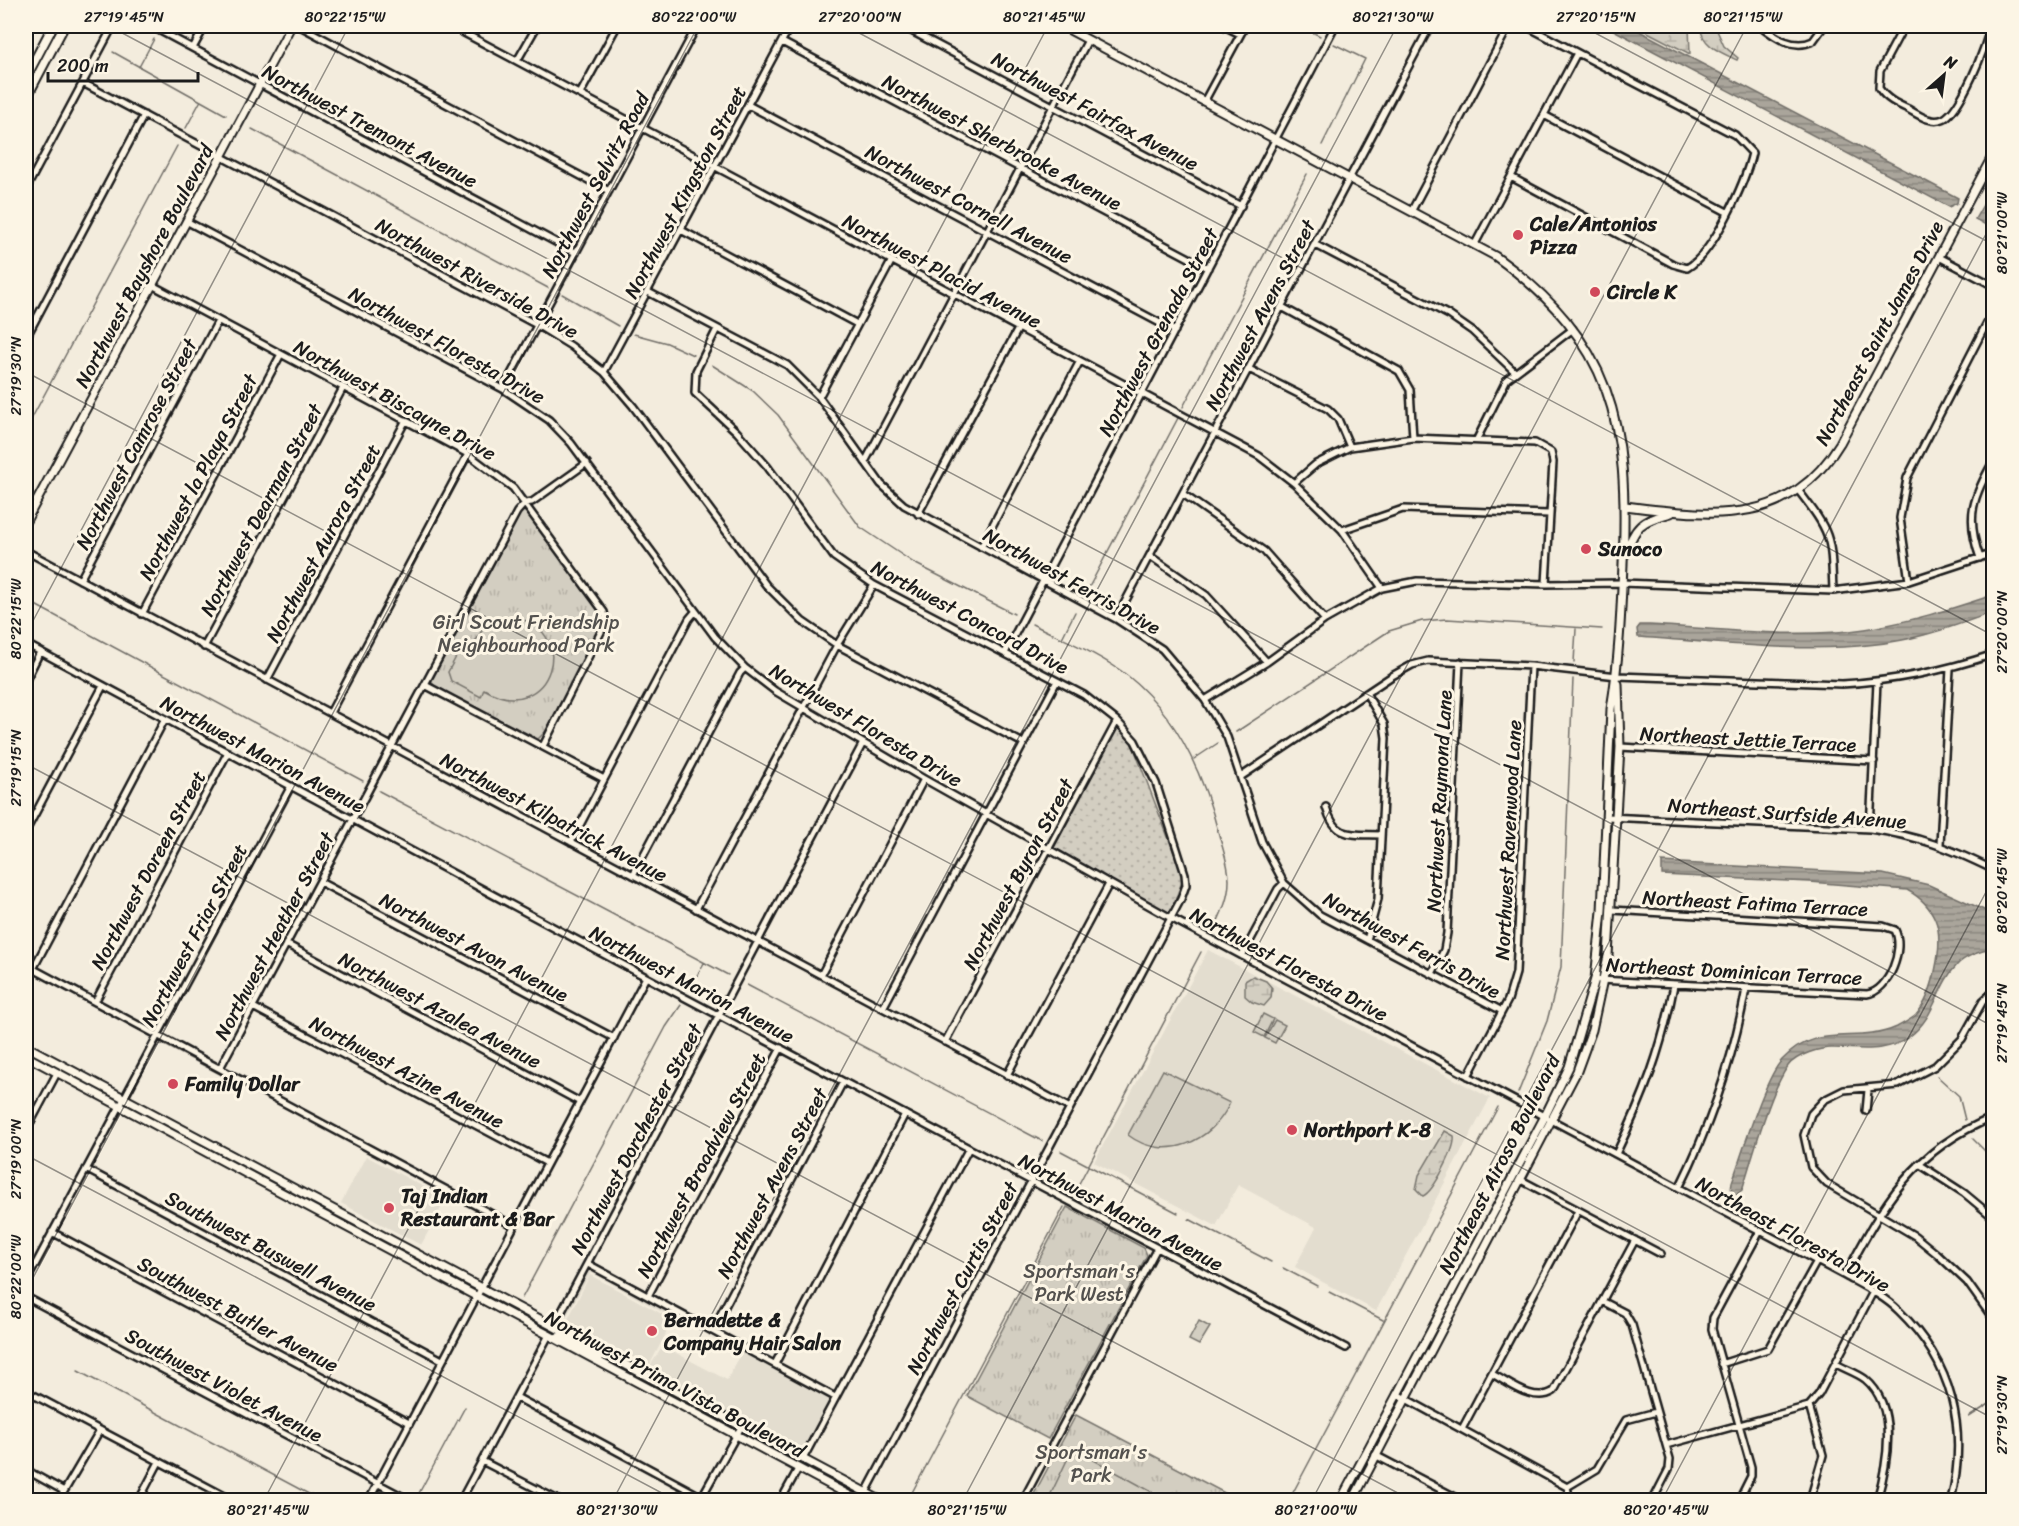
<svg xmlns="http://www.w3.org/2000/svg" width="2019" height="1526" font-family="Sriracha,sans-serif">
<defs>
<pattern id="grass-dots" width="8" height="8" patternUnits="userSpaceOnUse" patternTransform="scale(1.5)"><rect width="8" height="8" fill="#d3cec1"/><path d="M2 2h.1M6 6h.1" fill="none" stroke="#b5b0a5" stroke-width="1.8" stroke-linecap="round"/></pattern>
<pattern id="wetland-marsh" width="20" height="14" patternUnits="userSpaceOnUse" patternTransform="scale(1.5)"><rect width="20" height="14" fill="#d3cec1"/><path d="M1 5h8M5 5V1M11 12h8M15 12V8" fill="none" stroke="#b5b0a5"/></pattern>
<pattern id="park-tufts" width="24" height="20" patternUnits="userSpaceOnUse" patternTransform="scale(1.5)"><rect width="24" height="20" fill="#d3cec1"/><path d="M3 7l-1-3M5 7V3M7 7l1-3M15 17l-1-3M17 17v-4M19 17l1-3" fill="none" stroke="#b5b0a5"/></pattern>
<pattern id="water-rules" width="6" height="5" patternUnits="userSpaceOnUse" patternTransform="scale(1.5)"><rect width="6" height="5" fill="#aaa59b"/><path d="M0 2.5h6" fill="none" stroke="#8a867e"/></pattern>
</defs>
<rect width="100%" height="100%" fill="#f3ecdd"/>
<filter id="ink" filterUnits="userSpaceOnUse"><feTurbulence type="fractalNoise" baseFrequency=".0167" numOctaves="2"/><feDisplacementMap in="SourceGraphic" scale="12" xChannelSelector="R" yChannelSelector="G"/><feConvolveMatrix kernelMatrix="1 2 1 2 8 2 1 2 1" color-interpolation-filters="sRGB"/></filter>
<g filter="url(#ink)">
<path fill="#e3ddcf" d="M1208,950L1490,1098L1376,1311L1295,1267L1316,1227L1238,1185L1216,1226L1094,1162Z
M366,1156L446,1199L421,1245L341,1203Z
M588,1268L678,1316L676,1320L591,1272L565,1319L569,1328L648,1369L663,1346L727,1380L743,1350L832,1398L802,1455L557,1325Z
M590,1275L673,1320L649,1366L570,1325L568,1319Z"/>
<path fill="url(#grass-dots)" stroke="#78756e" stroke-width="1.5" d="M1118,726L1132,743L1181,871L1183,879L1170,914L1052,847Z"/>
<path fill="url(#wetland-marsh)" stroke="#78756e" stroke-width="1.5" d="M1636,26H1689L1690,54Z
M1700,26H1715L1724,46L1738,58L1737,60C1720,52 1702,46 1700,26Z
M1253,976L1266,981L1272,988L1271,998L1264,1006L1252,1002L1245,996V981Z
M1445,1131L1454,1136C1456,1148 1434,1191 1423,1196L1416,1189L1419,1175Z"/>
<path fill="url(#park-tufts)" stroke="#78756e" stroke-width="1.5" d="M522,511L529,513L602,615L601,628L545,732L538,739L435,687L431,680L518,514Z
M1067,1207L1144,1248L1147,1255L1048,1439L967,1396Z
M1076,1415L1238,1500H1031Z"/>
<path fill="#d3cec1" stroke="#78756e" stroke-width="1.5" d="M508,617C584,623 551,729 484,689L481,697L451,681L448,672L464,642L472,647L484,627Z
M1263,1014L1273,1019L1264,1037L1254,1032Z
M1275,1020L1285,1025L1275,1043L1265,1038Z
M1163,1070L1230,1103C1212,1142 1165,1163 1128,1135Z
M1199,1321L1210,1327L1199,1345L1189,1340Z
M1078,1453L1083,1454L1152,1492L1146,1500H1048L1069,1456Z"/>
<path fill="url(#water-rules)" stroke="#716e68" stroke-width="1.5" d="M1606,26H1630L1958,198L1957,203L1949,207Z
M1983,205L1993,211V229L1975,219Z
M1993,595V612C1971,620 1948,629 1924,635C1836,659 1729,643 1638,637L1637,629L1640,625H1650C1721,629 1795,639 1865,629C1910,622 1951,609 1993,595Z
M1662,862L1883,874L1929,885L1993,914V948C1981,952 1966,955 1957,965C1936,987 1936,1017 1909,1037C1885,1054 1860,1048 1834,1048C1821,1047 1796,1055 1788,1066C1770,1091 1752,1159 1742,1190L1730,1199L1732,1182C1742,1155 1764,1079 1782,1060C1818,1021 1855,1046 1897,1027C1902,1024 1912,1019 1916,1015C1933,996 1945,942 1935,919C1929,905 1920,897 1907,890L1810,882L1662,875Z"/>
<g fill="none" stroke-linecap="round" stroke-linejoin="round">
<path stroke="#716e68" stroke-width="1.5" d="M1300,26L1320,36
M26,27V26
M113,52L226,115
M139,67L154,39
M186,128L200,102
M252,129L548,288
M1322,145L1365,59L1334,44
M562,294L618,326
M634,334L667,343L693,355
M712,365L753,391L778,415L860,527L914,563L1014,614
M1183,407L1307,174
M26,429L177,146
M1086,593L1178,418
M26,600L363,781
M1032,624C1064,640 1100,654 1128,676C1177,715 1204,776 1219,835C1223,850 1229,865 1229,880C1229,898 1222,912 1215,927
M1062,638L1075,612
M1574,662L1576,629
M1236,732L1389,631L1422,621L1447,619L1602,629
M1194,759L1218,743
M379,791L728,975
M747,985L1042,1141
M690,988L704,963
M154,1049L160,1044L165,1045L271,1101
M1937,1076L1959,1096L1965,1120
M133,1090L146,1064
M1518,1093L1547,1021L1561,967L1573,679
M1973,1139L1994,1160
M1061,1151L1178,1213
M1074,1193L1201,952
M1189,1219L1271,1262
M1283,1268L1317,1286
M1329,1292L1383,1320
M522,1298L666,1027L681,1005
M78,1371L320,1500
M1969,1417L1994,1401
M418,1495L465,1407
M908,1500L1064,1207
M1289,1500L1498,1107"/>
<defs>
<path id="minor" d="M151,26L576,253
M300,26L609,191
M451,26L1259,456L1294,483L1342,530L1382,588
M902,26L1241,206
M1224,26L1240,34
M1761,26C1776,38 1794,50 1813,41L1824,26
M1904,26L1880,71L1879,88C1886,99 1897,104 1908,109C1919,115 1931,124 1943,119C1960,112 1988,44 1990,26
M782,42L1208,268
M193,48L205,26
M517,61L537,26
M83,83L537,325L571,346L604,372L633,406L766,585L802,621L837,645L1023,743
M580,94L617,26
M1205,100L1245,26
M748,105L1175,331
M1544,115L1727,212
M1511,177L1673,264L1687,268C1713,254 1745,183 1752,153L1735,135L1526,26
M26,189L113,26
M1412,210L1509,26
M186,221L503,389L549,420L571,443L715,637L745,668L775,691L924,779L1171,918L1845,1276C1863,1286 1884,1296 1899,1311C1953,1363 1968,1429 1951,1500
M681,230L857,324
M1314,244L1449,315L1472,331L1514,371
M1475,244L1577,53
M1939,257L1994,286
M152,285L468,454L513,488L604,612L606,622L543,746
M648,292L787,365L819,397L881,484L904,505L1116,619L1162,649L1205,700L1227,737L1262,842L1284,883L1320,915L1502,1011
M1282,307L1399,371L1410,390L1413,438
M717,329L696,371L695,393L737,432L767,466L834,557L874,585L1084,695L1117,721L1135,741L1156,783L1185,874L1186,885L1181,899L862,1500
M26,338L144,115
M1249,369L1328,409L1338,419L1350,447
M604,372L790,26
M503,389L697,26
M819,397L891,262
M1477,439L1507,379L1573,329
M865,462L1088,40
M1294,483L1316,464L1350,447L1413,438L1535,443L1551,452L1553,462L1546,584
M1798,490C1832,534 1831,536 1833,591
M1183,494L1264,551L1325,620
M918,514L1018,329
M1342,530L1403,509L1549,514
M981,547L1080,361
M26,551L1070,1108
M1150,556L1206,595L1267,662
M1980,558C1965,516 1973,498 1994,460
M80,580L218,321
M1909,581L1900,518L1907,478L1994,309
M142,614L281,354
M1116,619L1430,26
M26,644L646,977L1346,1348
M204,647L343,388
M1005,653L1335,26
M26,680L40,652
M267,680L406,420
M425,685L604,779
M1366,693L1384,724L1386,738L1378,899L1367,940
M1205,700L1267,662L1325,620L1382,588L1417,581L1546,584L1622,583L1833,591L1909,581L1994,553
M330,713L468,454
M1620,747L1874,761
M1242,776L1392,676L1412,665L1428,661L1531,666L1617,676L1842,684C1894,681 1944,671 1994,654
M1326,807C1335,839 1352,834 1381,835
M1607,817L1870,829C1919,836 1949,848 1994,870
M1870,829L1877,682
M26,831L103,686
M571,842L689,619L695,612
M1940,844L1950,669
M633,875L740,673L745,668
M320,882L614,1038
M696,909L837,645L874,585
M286,944L580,1102
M1242,956L1278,889L1284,883
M26,965L514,1226
M33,969L165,719
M1432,974L1444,950L1447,933L1460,662
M821,975L924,779
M1599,980L1867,994C1889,991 1905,949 1895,930L1883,926L1612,910
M1994,991L1983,1001L1962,1039L1935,1066L1898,1085L1844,1090L1824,1100L1811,1114L1804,1135L1811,1167L1827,1184L1915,1236L1937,1254L1967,1282L1994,1320
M95,1002L228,752
M253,1007L547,1163
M883,1008L1057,681
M945,1042L1117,721
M220,1068L517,512L525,503L532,502L587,463
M1007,1075L1109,884
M1468,1076L1508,1000L1516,973L1531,666
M1866,1111L1868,1090
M26,1131L57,1073
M1616,1154C1644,1096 1662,1049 1674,985
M1919,1164L1964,1193L1994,1218
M86,1169L442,1360
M1521,1180L1661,1254
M1679,1188C1711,1124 1733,1060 1746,989
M52,1232L409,1423
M588,1264L835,1397
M1845,1276C1883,1204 1913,1149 1994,1117
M26,1282L291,786
M648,1296L781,1048
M26,1297L409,1500
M1602,1301L1625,1313L1632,1325L1670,1459L1669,1469L1653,1500
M554,1326L863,743
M712,1331L843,1082
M775,1364L905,1114
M1721,1364L1768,1349L1817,1261
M1836,1364C1845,1369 1857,1373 1865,1379C1899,1407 1887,1466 1877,1500
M1492,1374C1510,1383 1534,1404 1554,1391L1635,1240
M26,1391L232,1500
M1397,1394L1567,1487L1570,1500
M516,1397L702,1497
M1809,1406L1823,1455L1810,1500
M1462,1429L1578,1211
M1666,1445L1809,1406L1819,1394L1873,1292
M1375,1455L1461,1500
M803,1459L969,1148
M482,1461L558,1500
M26,1470L64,1491
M1567,1487L1597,1469L1626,1420L1656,1412
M59,1500L100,1430
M139,1500L159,1462
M369,1500L646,977
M461,1500L549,1335
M700,1500L741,1427
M781,1500L798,1469
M1023,1500L1157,1248
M1739,1500L1751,1476V1467L1712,1329L1713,1318L1760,1231"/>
<path id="major" d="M1062,26L1495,256C1614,342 1629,424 1623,564C1621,613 1619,661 1611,709L1602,911L1595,979L1569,1067L1545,1116L1341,1500
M1625,506C1711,516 1788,529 1840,443L1994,153
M26,521L291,26
M1625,555C1636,525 1640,521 1671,513
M26,1046L880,1500
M26,1056L858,1500
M554,1338L561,1336L599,1356L608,1355
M1353,1500L1577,1071L1592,1030L1608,956L1620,747L1618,684"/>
<path id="highway" d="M26,77L53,26
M26,98L64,26"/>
</defs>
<use href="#minor" stroke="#1c1c1c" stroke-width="10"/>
<use href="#major" stroke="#1c1c1c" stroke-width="11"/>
<use href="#highway" stroke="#1c1c1c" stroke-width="12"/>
<use href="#minor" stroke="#fcf5e5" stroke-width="5"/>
<use href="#major" stroke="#fcf5e5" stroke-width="7"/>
<use href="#highway" stroke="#fcf5e5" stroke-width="8"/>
</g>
</g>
<path fill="none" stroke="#1c1c1c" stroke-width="1.5" stroke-opacity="0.45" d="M109,26L1994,1027M846,26L1994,636M1582,26L1994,245M26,372L1994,1419M26,634L349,26M26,764L1411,1500M26,1155L675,1500M26,1291L698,26M264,1500L1048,26M613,1500L1397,26M963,1500L1747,26M1312,1500L1994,219M1662,1500L1994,877"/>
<g fill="#d1495b" stroke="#fcf5e5" stroke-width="2">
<circle cx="1518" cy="235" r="6"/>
<circle cx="1595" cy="292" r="6"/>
<circle cx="1586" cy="549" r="6"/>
<circle cx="173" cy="1084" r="6"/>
<circle cx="1292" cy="1130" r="6"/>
<circle cx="389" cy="1208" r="6"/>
<circle cx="652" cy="1331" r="6"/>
</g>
<g text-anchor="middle" stroke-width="6" stroke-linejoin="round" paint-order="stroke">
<g font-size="20" fill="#1c1c1c" stroke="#fcf5e5">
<text transform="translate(1095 111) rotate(28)" y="7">Northwest Fairfax Avenue</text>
<text transform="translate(370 126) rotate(28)" y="7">Northwest Tremont Avenue</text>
<text transform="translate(1002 142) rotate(28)" y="7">Northwest Sherbrooke Avenue</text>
<text transform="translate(595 185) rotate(-62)" y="7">Northwest Selvitz Road</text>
<text transform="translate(685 192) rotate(-62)" y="7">Northwest Kingston Street</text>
<text transform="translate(969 204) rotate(28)" y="7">Northwest Cornell Avenue</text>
<text transform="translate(144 266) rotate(-62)" y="7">Northwest Bayshore Boulevard</text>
<text transform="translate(942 271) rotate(28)" y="7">Northwest Placid Avenue</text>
<text transform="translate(477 278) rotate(29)" y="7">Northwest Riverside Drive</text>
<text transform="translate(1260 315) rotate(-62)" y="7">Northwest Avens Street</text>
<text transform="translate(1158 332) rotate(-62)" y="7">Northwest Grenada Street</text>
<text transform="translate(1879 333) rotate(-62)" y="7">Northeast Saint James Drive</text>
<text transform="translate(447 345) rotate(29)" y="7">Northwest Floresta Drive</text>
<text transform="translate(395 400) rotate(29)" y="7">Northwest Biscayne Drive</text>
<text transform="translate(136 444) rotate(-62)" y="7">Northwest Camrose Street</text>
<text transform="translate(198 477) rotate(-62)" y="7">Northwest la Playa Street</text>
<text transform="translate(261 510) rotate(-62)" y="7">Northwest Dearman Street</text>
<text transform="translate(323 543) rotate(-62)" y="7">Northwest Aurora Street</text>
<text transform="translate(1072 581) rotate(29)" y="7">Northwest Ferris Drive</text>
<text transform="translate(970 617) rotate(28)" y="7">Northwest Concord Drive</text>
<text transform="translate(866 725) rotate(31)" y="7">Northwest Floresta Drive</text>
<text transform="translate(1748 739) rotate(3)" y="7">Northeast Jettie Terrace</text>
<text transform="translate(263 754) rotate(28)" y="7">Northwest Marion Avenue</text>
<text transform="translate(1439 801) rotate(-87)" y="7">Northwest Raymond Lane</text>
<text transform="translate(1787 813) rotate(4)" y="7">Northeast Surfside Avenue</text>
<text transform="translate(554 817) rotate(28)" y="7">Northwest Kilpatrick Avenue</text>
<text transform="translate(1508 840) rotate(-87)" y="7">Northwest Ravenwood Lane</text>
<text transform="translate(148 870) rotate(-62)" y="7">Northwest Doreen Street</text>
<text transform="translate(1018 874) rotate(-62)" y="7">Northwest Byron Street</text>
<text transform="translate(1755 903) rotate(3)" y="7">Northeast Fatima Terrace</text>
<text transform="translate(194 935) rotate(-62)" y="7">Northwest Friar Street</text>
<text transform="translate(274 936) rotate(-62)" y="7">Northwest Heather Street</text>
<text transform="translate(1412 945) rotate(29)" y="7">Northwest Ferris Drive</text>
<text transform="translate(474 947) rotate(28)" y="7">Northwest Avon Avenue</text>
<text transform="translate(1289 964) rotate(28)" y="7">Northwest Floresta Drive</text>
<text transform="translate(1734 971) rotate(3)" y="7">Northeast Dominican Terrace</text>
<text transform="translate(692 984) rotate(28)" y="7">Northwest Marion Avenue</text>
<text transform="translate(440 1010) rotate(28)" y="7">Northwest Azalea Avenue</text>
<text transform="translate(407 1072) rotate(28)" y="7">Northwest Azine Avenue</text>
<text transform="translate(636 1139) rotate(-62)" y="7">Northwest Dorchester Street</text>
<text transform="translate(1499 1164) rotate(-63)" y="7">Northeast Airoso Boulevard</text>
<text transform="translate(701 1165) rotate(-62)" y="7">Northwest Broadview Street</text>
<text transform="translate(772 1183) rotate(-62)" y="7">Northwest Avens Street</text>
<text transform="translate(1121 1212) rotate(28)" y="7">Northwest Marion Avenue</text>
<text transform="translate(1793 1234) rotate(29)" y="7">Northeast Floresta Drive</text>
<text transform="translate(271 1251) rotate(28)" y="7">Southwest Buswell Avenue</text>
<text transform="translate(962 1278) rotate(-62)" y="7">Northwest Curtis Street</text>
<text transform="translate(238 1314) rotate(28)" y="7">Southwest Butler Avenue</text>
<text transform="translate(675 1384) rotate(28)" y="7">Northwest Prima Vista Boulevard</text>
<text transform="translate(224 1385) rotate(28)" y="7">Southwest Violet Avenue</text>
</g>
<g font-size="20" font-weight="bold" fill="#1c1c1c" stroke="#fcf5e5" text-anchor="start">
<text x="1530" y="231">Cale/Antonios<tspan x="1530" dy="23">Pizza</tspan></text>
<text x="1607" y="299">Circle K</text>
<text x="1598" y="556">Sunoco</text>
<text x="185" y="1091">Family Dollar</text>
<text x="1304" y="1137">Northport K-8</text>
<text x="401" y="1203">Taj Indian<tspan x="401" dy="23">Restaurant &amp; Bar</tspan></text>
<text x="664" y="1327">Bernadette &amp;<tspan x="664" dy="23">Company Hair Salon</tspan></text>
</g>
<g font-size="20" fill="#53514e" stroke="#fcf5e5">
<text x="526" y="629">Girl Scout Friendship<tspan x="526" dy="23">Neighbourhood Park</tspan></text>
<text x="1079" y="1278">Sportsman's<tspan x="1079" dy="23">Park West</tspan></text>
<text x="1091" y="1459">Sportsman's<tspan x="1091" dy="23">Park</tspan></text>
</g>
</g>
<rect width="2019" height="1526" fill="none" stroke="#fcf5e5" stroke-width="66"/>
<g transform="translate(1944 75) rotate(28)" stroke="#fcf5e5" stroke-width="4.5" paint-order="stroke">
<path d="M0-4.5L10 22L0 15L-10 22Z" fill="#1c1c1c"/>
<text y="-9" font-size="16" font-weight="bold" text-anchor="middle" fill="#1c1c1c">N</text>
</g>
<path d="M48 72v9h150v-9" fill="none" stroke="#1c1c1c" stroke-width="3"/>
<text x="57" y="72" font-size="18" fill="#1c1c1c" stroke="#fcf5e5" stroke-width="4.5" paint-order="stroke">200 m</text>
<rect x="33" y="33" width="1953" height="1460" fill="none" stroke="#1c1c1c" stroke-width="2"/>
<g font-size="15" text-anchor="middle" fill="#1c1c1c">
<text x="124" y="22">27°19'45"N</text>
<text x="345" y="22">80°22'15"W</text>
<text x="694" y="22">80°22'00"W</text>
<text x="860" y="22">27°20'00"N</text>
<text x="1044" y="22">80°21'45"W</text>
<text x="1393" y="22">80°21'30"W</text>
<text x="1596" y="22">27°20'15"N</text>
<text x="1743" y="22">80°21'15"W</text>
<text transform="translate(2002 233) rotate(-90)" y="5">80°21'00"W</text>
<text transform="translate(16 376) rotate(-90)" y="5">27°19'30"N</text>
<text transform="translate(16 619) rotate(-90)" y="5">80°22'15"W</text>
<text transform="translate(2002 632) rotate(-90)" y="5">27°20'00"N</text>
<text transform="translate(16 768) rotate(-90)" y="5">27°19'15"N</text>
<text transform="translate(2002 891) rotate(-90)" y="5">80°20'45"W</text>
<text transform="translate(2002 1023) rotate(-90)" y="5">27°19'45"N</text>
<text transform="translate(16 1159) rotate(-90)" y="5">27°19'00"N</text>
<text transform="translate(16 1277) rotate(-90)" y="5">80°22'00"W</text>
<text transform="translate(2002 1415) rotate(-90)" y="5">27°19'30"N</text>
<text x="268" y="1515">80°21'45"W</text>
<text x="617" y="1515">80°21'30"W</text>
<text x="967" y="1515">80°21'15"W</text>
<text x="1316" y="1515">80°21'00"W</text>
<text x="1666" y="1515">80°20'45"W</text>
</g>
</svg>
